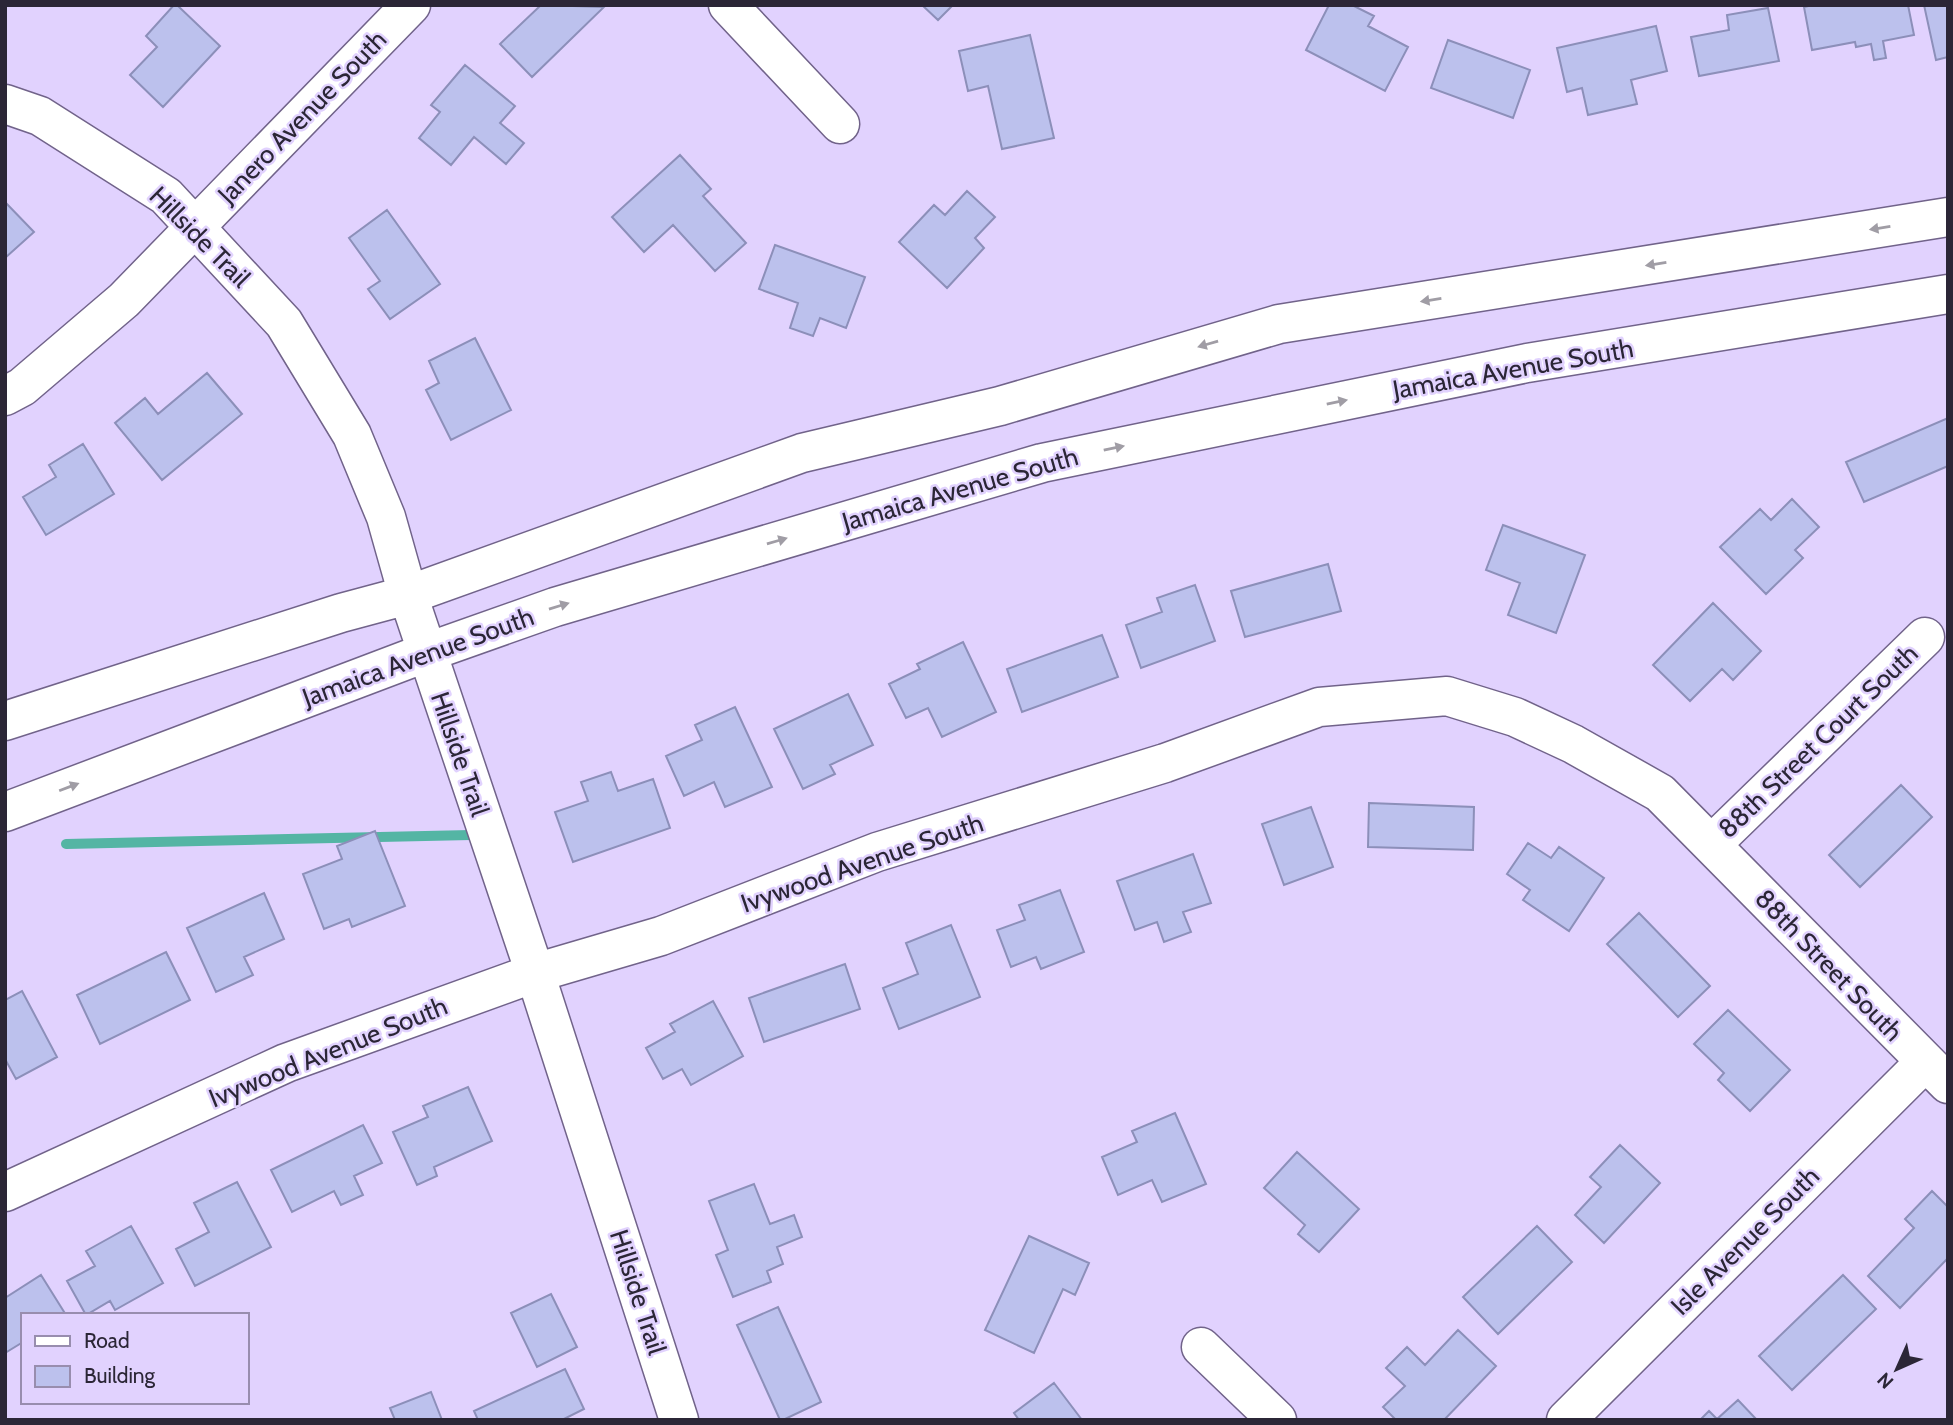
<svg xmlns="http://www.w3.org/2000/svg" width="1953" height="1425" font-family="Cabin,sans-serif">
<rect width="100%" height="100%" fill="#e1d2fe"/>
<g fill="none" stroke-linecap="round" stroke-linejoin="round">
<path stroke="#54b5a4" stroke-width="10" d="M66,844L471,835"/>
</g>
<path fill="#bcc1ed" stroke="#8c8fb9" stroke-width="2" d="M174,5H177L220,46L163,107L130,75L157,47L146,36Z
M541,5L604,7L532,77L500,44Z
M922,5H953L938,20Z
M1329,5H1352L1374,16L1368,26L1408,47L1385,91L1306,50Z
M1813,5H1908L1914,35L1883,41L1886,58L1874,60L1871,44L1856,47L1855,42L1812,50L1804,7Z
M1924,5H1948V57L1936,60Z
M1768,8L1779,61L1699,76L1691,37L1729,30L1727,15Z
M1656,26L1667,71L1631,80L1637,104L1588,115L1582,88L1567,92L1557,48Z
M1030,35L1054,138L1002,149L988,86L968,91L959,51Z
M1448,40L1530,70L1513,118L1431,88Z
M465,65L515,106L500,123L524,143L506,164L474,137L451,165L419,138L440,112L431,105Z
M680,155L711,189L703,196L746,243L715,271L673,225L644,252L612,217Z
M967,191L995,217L975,238L984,248L947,288L899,242L934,205L945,215Z
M5,202L34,232L5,258Z
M387,210L440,284L390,319L368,289L380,281L349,238Z
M775,245L865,277L846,328L820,318L813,336L790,328L798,303L759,289Z
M475,338L511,410L451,440L426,390L439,383L429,361Z
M207,373L242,414L162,480L115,423L145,398L158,414Z
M1948,418V466L1864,502L1846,462Z
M83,444L114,494L46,535L23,497L56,477L49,465Z
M1792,499L1819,527L1795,550L1803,558L1766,594L1720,547L1760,509L1771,520Z
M1503,525L1585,555L1556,633L1508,615L1520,583L1486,570Z
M1328,564L1341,611L1245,637L1231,591Z
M1195,585L1215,641L1141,668L1126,625L1162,612L1157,598Z
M1713,603L1761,651L1733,680L1722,669L1690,701L1653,665Z
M1102,635L1118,677L1022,712L1007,669Z
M963,642L996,712L942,737L928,708L906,718L889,684L920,669L917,664Z
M848,694L873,745L830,765L835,774L803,789L774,729Z
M735,707L772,787L725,807L714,782L684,796L666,756L702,740L695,725Z
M611,772L618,791L653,779L670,828L573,862L555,812L588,801L581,782Z
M1901,785L1932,817L1860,887L1829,855Z
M1369,803L1474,807L1473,850L1368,847Z
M1311,807L1333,867L1284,885L1262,824Z
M375,831L405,906L352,927L349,919L324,929L303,874L342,859L337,846Z
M1528,843L1551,858L1559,847L1604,878L1569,931L1523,900L1530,890L1507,874Z
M1193,854L1211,903L1183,912L1191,932L1164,942L1157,922L1135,930L1117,881Z
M1060,890L1084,952L1041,969L1036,957L1011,967L997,930L1025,920L1019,905Z
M264,893L284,939L244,957L253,975L216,992L187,928Z
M1639,913L1710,986L1678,1017L1607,944Z
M951,925L980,997L899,1029L883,988L918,974L906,943Z
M166,952L190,1000L100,1044L77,995Z
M845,964L860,1009L764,1042L749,998Z
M22,991L57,1057L16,1079L5,1059V1000Z
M713,1001L743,1056L691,1085L682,1069L663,1079L646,1048L675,1032L670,1024Z
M1728,1010L1790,1070L1750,1111L1718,1080L1724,1073L1694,1044Z
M468,1087L492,1141L434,1167L437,1176L417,1185L393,1132L428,1117L423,1106Z
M1175,1113L1206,1184L1162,1202L1152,1180L1118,1195L1102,1157L1137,1142L1132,1131Z
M363,1125L382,1163L354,1176L363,1195L341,1205L334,1191L292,1212L271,1170Z
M1620,1145L1660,1183L1604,1243L1575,1215L1601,1187L1590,1177Z
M1297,1152L1359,1209L1319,1252L1298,1234L1305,1225L1264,1188Z
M237,1182L271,1247L195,1286L176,1249L209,1232L194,1203Z
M754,1184L770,1224L794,1215L802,1237L777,1247L783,1264L767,1271L771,1282L733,1297L716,1255L728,1250L709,1201Z
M1932,1191L1948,1207V1258L1900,1308L1868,1276L1914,1228L1905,1219Z
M131,1226L163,1283L115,1310L110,1301L86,1315L67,1281L95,1266L86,1251Z
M1537,1226L1572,1262L1498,1334L1463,1297Z
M1029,1236L1089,1263L1075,1295L1063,1289L1034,1353L985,1330Z
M41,1275L66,1315H23V1342L5,1353V1298Z
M1843,1275L1876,1309L1792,1390L1759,1356Z
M551,1294L577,1347L537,1367L511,1313Z
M778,1307L821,1402L783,1420H780L737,1325Z
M1458,1330L1496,1366L1444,1420H1396L1383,1407L1405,1386L1386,1368L1407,1347L1425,1365Z
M565,1369L584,1409L562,1420H478L474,1411Z
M1054,1383L1082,1420H1019L1014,1413Z
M431,1392L442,1420H395L390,1408Z
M1738,1400L1757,1420H1700L1709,1411L1717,1419Z"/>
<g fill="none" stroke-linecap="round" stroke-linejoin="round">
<defs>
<path id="street" d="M728,5L840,124
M5,104L40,116L166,196L284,323L352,435L386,517L408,595
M5,396L22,387L124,300L411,5
M1712,844L1925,637
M5,1192L286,1063L535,973L661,936L877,852L1165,763L1319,707L1447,696L1515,717L1573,744L1660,793L1948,1084
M1201,1347L1277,1420
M1566,1420L1925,1062"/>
<path id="secondary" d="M408,595L535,973L679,1420
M5,721L341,613L408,595L802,453L1000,406L1279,324L1948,217
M5,812L425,653L555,607L1042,463L1527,363L1948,294"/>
</defs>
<use href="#street" stroke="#71638a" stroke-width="41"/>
<use href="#secondary" stroke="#71638a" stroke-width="41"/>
<use href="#street" stroke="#fff" stroke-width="38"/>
<use href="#secondary" stroke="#fff" stroke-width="38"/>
</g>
<defs><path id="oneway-solid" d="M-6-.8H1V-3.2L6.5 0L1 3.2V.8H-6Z" transform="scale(1.75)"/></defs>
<g fill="#a09da5">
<use href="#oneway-solid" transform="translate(1880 228) rotate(171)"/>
<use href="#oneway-solid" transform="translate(1656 264) rotate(171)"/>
<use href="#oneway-solid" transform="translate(1431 300) rotate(171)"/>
<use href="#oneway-solid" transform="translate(1208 344) rotate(164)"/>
<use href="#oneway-solid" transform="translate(1337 402) rotate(-12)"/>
<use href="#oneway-solid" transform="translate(1114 448) rotate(-12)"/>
<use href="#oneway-solid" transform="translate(777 541) rotate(-16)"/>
<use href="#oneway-solid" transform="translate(559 606) rotate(-17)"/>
<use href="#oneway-solid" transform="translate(69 787) rotate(-21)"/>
</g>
<g text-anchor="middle" stroke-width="5" stroke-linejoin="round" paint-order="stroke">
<g font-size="26" fill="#2b2636" stroke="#e1d2fe">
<text transform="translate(302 117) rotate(-46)" y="9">Janero Avenue South</text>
<text transform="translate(200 237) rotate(45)" y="9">Hillside Trail</text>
<text transform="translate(1513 369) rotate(-10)" y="9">Jamaica Avenue South</text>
<text transform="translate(960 489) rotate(-16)" y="9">Jamaica Avenue South</text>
<text transform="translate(418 657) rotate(-20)" y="9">Jamaica Avenue South</text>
<text transform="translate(1818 741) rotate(-44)" y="9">88th Street Court South</text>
<text transform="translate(460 754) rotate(71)" y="9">Hillside Trail</text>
<text transform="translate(862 863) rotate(-19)" y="9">Ivywood Avenue South</text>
<text transform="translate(1829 965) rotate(46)" y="9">88th Street South</text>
<text transform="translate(328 1052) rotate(-22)" y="9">Ivywood Avenue South</text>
<text transform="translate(1745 1241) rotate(-45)" y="9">Isle Avenue South</text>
<text transform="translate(638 1292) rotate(72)" y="9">Hillside Trail</text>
</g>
</g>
<rect width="1953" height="1425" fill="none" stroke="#2b2636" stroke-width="14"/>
<rect x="21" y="1313" width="228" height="91" fill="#e1d2fe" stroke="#988dae" stroke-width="2"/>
<rect x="35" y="1336" width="35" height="10" fill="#ffffff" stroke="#988dae" stroke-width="2"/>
<text x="84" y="1348" font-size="21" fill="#2b2636">Road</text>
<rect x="35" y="1366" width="35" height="21" fill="#bcc1ed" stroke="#988dae" stroke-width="2"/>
<text x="84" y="1383" font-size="21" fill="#2b2636">Building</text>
<g transform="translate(1897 1369) rotate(225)" stroke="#e1d2fe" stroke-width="5" paint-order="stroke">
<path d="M0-5L12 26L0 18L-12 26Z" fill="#2b2636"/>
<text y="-10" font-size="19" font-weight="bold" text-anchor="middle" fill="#2b2636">N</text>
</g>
</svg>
